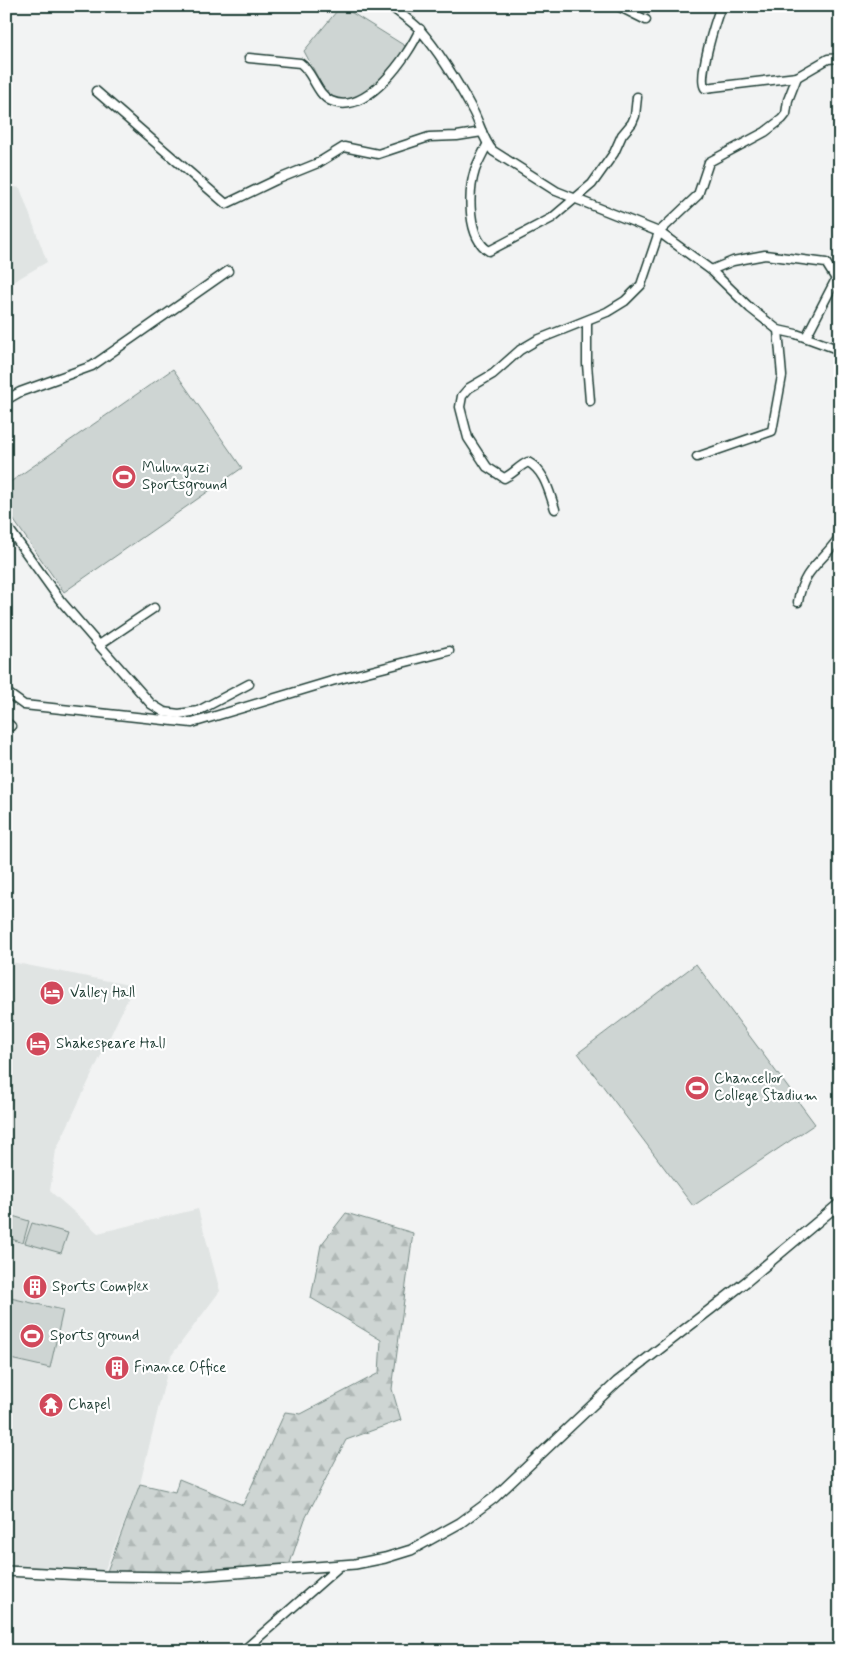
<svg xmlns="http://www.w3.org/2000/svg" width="846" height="1657" font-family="Mynerve,sans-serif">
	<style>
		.built { fill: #e0e4e3 }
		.forest { fill: url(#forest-firs); stroke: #768984 }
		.garden { fill: #ced5d3; stroke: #768984 }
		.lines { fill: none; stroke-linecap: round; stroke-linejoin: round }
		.minor-casing { stroke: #1f3d34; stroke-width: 11 }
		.tertiary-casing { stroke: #1f3d34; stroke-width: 12 }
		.minor { stroke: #fff; stroke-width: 8 }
		.tertiary { stroke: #fff; stroke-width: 9 }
		.labels { text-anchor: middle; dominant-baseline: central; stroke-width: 4.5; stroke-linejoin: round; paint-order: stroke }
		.poi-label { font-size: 15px; fill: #1f3d34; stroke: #fff; text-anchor: start }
	</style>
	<defs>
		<pattern id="forest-firs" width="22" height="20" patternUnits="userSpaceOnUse" patternTransform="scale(1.25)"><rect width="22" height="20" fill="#ced5d3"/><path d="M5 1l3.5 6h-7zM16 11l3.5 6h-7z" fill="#b0b8b6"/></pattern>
	</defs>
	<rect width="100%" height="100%" fill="#f2f3f3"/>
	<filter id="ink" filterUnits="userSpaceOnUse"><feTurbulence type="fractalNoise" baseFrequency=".02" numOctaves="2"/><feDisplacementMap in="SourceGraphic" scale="10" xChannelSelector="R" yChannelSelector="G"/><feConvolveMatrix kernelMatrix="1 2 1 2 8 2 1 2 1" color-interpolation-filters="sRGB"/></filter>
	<g filter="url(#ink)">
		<g class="built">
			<polygon points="8,186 20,188 47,262 6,286 6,187"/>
			<polygon points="6,961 134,986 56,1150 50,1191 98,1233 198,1209 220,1291 171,1356 140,1484 103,1574 6,1570"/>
		</g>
		<polygon class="forest" points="346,1213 413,1233 392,1389 401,1420 346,1440 305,1519 289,1566 174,1576 106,1574 140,1484 175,1492 179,1479 243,1505 285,1412 301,1414 379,1373 381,1340 311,1298 321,1245"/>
		<g class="garden">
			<polygon points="341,6 410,49 373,90 346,103 328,97 304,51"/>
			<polygon points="173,369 242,468 64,592 6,509 6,485"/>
			<polygon points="696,964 815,1124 693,1206 578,1053"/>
			<polygon points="6,1214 29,1221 23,1243 6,1237"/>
			<polygon points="32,1223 68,1233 61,1253 25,1243"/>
			<polygon points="6,1297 63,1310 50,1368 6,1358"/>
		</g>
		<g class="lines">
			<defs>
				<g id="minor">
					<path d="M 390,6 C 400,14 412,21 420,30 C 441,54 458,83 473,111 C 480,124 483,140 493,151 L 556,191 L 659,232 L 711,270 L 750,308 L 778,330 L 796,334 L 840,350"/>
					<polyline points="618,6 646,20"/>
					<path d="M 721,6 C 716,19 697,78 705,88 L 797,77"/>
					<path d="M 249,58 L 300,63 C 313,72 316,94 331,101 C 366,117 409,55 420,29"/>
					<polyline points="96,91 226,204 276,180 318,163 344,147 378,154 429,137 457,136 482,132"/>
					<path d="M 487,145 C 483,153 478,162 475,170 C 468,192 467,238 489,251 L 552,218 L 592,184 L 614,153 L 622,135 L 632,123 L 635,116 L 637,97"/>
					<polyline points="711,270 733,261 765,255 826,263 836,279 806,337"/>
					<polyline points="587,321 587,364 590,401"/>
					<polyline points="6,400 20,392 92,366 228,271"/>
					<polyline points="697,457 772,431 782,376 778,330"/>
					<path d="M 555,509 C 549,492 545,471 528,462 C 519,466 513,474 504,478 L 487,467 L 468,438 L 460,407 L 462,396 L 469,388 L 493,374 L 520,350 L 537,340 L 607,312 L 625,301 L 641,285 L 659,232 L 698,195 L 709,162 L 765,132 L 782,119 L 786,114 L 788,100 L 797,77 L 828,59 L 840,58"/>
					<polyline points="6,525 60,600 99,645 154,608"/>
					<path d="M 798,602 C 803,568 823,562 840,536"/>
					<polyline points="99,645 151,704 164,712 179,714 198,711 249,684"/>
					<polyline points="6,692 24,705 192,723 332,681 449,651"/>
					<polyline points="6,722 11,726"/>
					<polyline points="243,1651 341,1565"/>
				</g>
				<polyline id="tertiary" points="6,1571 102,1576 184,1577 355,1564 385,1558 411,1550 460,1523 494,1498 617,1382 747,1281 840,1203"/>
			</defs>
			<use href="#minor" class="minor-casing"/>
			<use href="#tertiary" class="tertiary-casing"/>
			<use href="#minor" class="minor"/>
			<use href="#tertiary" class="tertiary"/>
		</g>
	</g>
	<defs>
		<symbol id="stadium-disc" viewBox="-11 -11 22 22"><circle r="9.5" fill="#d1495b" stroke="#fff"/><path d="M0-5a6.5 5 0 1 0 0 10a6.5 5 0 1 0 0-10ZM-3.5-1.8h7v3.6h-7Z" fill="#fff"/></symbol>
		<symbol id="hotel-disc" viewBox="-11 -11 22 22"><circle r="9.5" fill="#d1495b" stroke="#fff"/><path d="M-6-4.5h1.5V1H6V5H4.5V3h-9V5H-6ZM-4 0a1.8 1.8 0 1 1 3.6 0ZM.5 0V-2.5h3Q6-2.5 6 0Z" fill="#fff"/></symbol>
		<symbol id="building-disc" viewBox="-11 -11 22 22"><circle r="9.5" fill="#d1495b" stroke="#fff"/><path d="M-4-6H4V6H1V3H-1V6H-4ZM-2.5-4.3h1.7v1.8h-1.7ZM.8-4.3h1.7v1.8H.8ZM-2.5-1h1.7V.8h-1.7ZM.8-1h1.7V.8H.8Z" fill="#fff"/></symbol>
		<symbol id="temple-disc" viewBox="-11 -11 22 22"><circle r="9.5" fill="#d1495b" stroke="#fff"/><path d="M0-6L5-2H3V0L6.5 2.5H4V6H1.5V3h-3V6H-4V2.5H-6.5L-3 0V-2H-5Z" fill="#fff"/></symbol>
	</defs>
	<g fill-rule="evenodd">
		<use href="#stadium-disc" x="110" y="463" width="28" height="28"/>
		<use href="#hotel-disc" x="38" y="979" width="28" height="28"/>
		<use href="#hotel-disc" x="24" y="1030" width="28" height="28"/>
		<use href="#stadium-disc" x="683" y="1074" width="28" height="28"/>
		<use href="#building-disc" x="21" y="1273" width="28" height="28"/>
		<use href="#stadium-disc" x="18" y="1322" width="28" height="28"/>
		<use href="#building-disc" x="103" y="1354" width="28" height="28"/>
		<use href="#temple-disc" x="37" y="1391" width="28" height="28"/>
	</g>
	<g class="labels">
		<g class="poi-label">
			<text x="142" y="468">Mulunguzi<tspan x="142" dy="17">Sportsground</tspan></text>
			<text x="70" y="993">Valley Hall</text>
			<text x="56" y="1044">Shakespeare Hall</text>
			<text x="714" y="1079">Chancellor<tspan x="714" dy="17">College Stadium</tspan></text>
			<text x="52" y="1287">Sports Complex</text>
			<text x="50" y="1336">Sports ground</text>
			<text x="134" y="1368">Finance Office</text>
			<text x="68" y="1405">Chapel</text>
		</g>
	</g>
	<rect width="846" height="1657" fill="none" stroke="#fff" stroke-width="25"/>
	<rect x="12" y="12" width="821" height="1632" fill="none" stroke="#1f3d34" stroke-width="2" filter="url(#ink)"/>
</svg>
